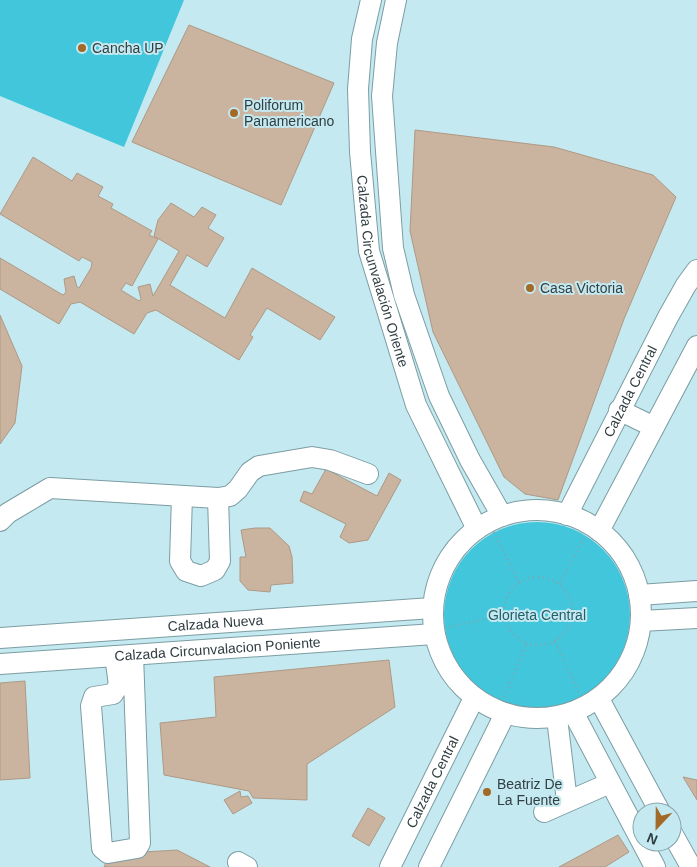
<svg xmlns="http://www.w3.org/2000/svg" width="697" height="867" font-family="Helvetica,sans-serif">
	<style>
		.green { fill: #42c6dc }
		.building { fill: #cab49f; stroke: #ae9984 }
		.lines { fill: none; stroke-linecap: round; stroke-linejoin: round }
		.minor-casing { stroke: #7b9da3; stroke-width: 22 }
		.path { stroke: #88a3a9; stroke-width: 2.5; stroke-dasharray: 1 4; stroke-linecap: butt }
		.minor { stroke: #fff; stroke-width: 20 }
		.poi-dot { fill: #a26927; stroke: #c5e9f0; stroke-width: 2 }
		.labels { text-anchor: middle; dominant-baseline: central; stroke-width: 4; stroke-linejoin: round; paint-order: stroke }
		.poi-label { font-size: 14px; fill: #303e41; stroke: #c5e9f0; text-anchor: start }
		.street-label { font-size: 14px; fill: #303e41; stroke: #c5e9f0 }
		.park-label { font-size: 14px; fill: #235e69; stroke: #c5e9f0 }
	</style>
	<rect width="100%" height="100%" fill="#c5e9f0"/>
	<g class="green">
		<polygon points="0,0 184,0 124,147 0,96"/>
		<circle cx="537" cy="615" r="93"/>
	</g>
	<g class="building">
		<polygon points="189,25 334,83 281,205 132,142"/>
		<polygon points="415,130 554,147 653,175 676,197 624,319 558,500 525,494 504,477 433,332 410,231"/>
		<polygon points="33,157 72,181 77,173 103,187 98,196 113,204 111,208 152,231 149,235 158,239 132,286 126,283 121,290 139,301 141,299 138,287 150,284 153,296 179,251 154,236 158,220 171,203 194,217 202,207 216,215 208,228 224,238 207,267 187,255 170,285 225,318 252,268 335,317 320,340 267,308 250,335 253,337 239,360 156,310 147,313 134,334 80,302 71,304 59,324 0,289 0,258 63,295 66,292 64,279 74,276 77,287 79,288 91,268 92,262 82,257 79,261 0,214"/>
		<polygon points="0,315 22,366 15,423 0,444"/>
		<polygon points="326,469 377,496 389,473 401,480 368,540 349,543 340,537 346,524 300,501 304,491 312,494"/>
		<polygon points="255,528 270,528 289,546 292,557 293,583 271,585 270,592 248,590 240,581 240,557 246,557 241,530"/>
		<polygon points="389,660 395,707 307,764 307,800 253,798 249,791 164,775 160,723 216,717 214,677"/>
		<polygon points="25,681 30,778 0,780 0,683"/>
		<polygon points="683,777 697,780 697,800"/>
		<polygon points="240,791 241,797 248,796 252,803 233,814 224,800"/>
		<polygon points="368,808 385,818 369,846 352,836"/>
		<polygon points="618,835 629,852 605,867 559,867"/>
		<polygon points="177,850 210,867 104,867 110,854"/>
	</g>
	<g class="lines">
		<defs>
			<g id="minor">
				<path id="s1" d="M 371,0 L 362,39 L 358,89 L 360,152 L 369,251 L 416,405 L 477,529"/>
				<polyline points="396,0 387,43 382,96 393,248 404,295 439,396 470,460 502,516"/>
				<polyline points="619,410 654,427"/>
				<polyline points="182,496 180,561 186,571 201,576 215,570 220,561 218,498"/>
				<circle cx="537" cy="614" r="104"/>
				<path id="s2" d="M 567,515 L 668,317 L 686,285 L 697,270"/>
				<polyline points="0,521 8,513 50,488 218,498 230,496 238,489 250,472 259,466 312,457 330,460 368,474"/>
				<polyline points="599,531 697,346"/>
				<polyline points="639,595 697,591"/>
				<polyline points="641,621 697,618"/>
				<path id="s3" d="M 0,638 L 432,608"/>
				<polyline points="115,656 119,685 113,694 94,697 91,706 102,848 108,853 137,848 140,843 133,655"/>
				<path id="s4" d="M 0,664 L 434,634"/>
				<polyline points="599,699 660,812"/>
				<polyline points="573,712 655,867"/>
				<polyline points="557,718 567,801"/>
				<polyline points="544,812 610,783"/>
				<polyline points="672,833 691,867"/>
				<polyline points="238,862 247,867"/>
				<path id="s5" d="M 390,867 L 474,698"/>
				<polyline points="429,867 505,714"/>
			</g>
		</defs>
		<use href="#minor" class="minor-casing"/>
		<g class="path">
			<polyline points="494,532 519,582"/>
			<circle cx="538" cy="611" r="34"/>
			<polyline points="560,583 584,538"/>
			<polyline points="449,627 504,615"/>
			<polyline points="555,641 580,695"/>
			<polyline points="504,697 527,643"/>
		</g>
		<use href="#minor" class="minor"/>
	</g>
	<g class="poi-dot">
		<circle cx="82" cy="48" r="5"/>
		<circle cx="234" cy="113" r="5"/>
		<circle cx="530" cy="288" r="5"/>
		<circle cx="487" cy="792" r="5"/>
	</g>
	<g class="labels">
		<g class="poi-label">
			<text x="92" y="48">Cancha UP</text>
			<text x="244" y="105">Poliforum<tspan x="244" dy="16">Panamericano</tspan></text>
			<text x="540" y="288">Casa Victoria</text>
			<text x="497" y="784">Beatriz De<tspan x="497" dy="16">La Fuente</tspan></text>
		</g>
		<g class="street-label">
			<text stroke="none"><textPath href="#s1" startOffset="275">Calzada Circunvalación Oriente</textPath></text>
			<text stroke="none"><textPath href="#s2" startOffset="139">Calzada Central</textPath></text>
			<text stroke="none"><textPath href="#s3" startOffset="216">Calzada Nueva</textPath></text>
			<text stroke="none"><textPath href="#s4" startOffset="218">Calzada Circunvalacion Poniente</textPath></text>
			<text stroke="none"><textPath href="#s5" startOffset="95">Calzada Central</textPath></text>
		</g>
		<g class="park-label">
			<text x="537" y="615">Glorieta Central</text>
		</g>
	</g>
	<g transform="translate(657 827) rotate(202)"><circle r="24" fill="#c5e9f0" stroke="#89a5aa"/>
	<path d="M0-4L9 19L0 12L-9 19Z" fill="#a26927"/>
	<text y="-8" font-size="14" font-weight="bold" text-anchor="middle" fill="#303e41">N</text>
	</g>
</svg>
